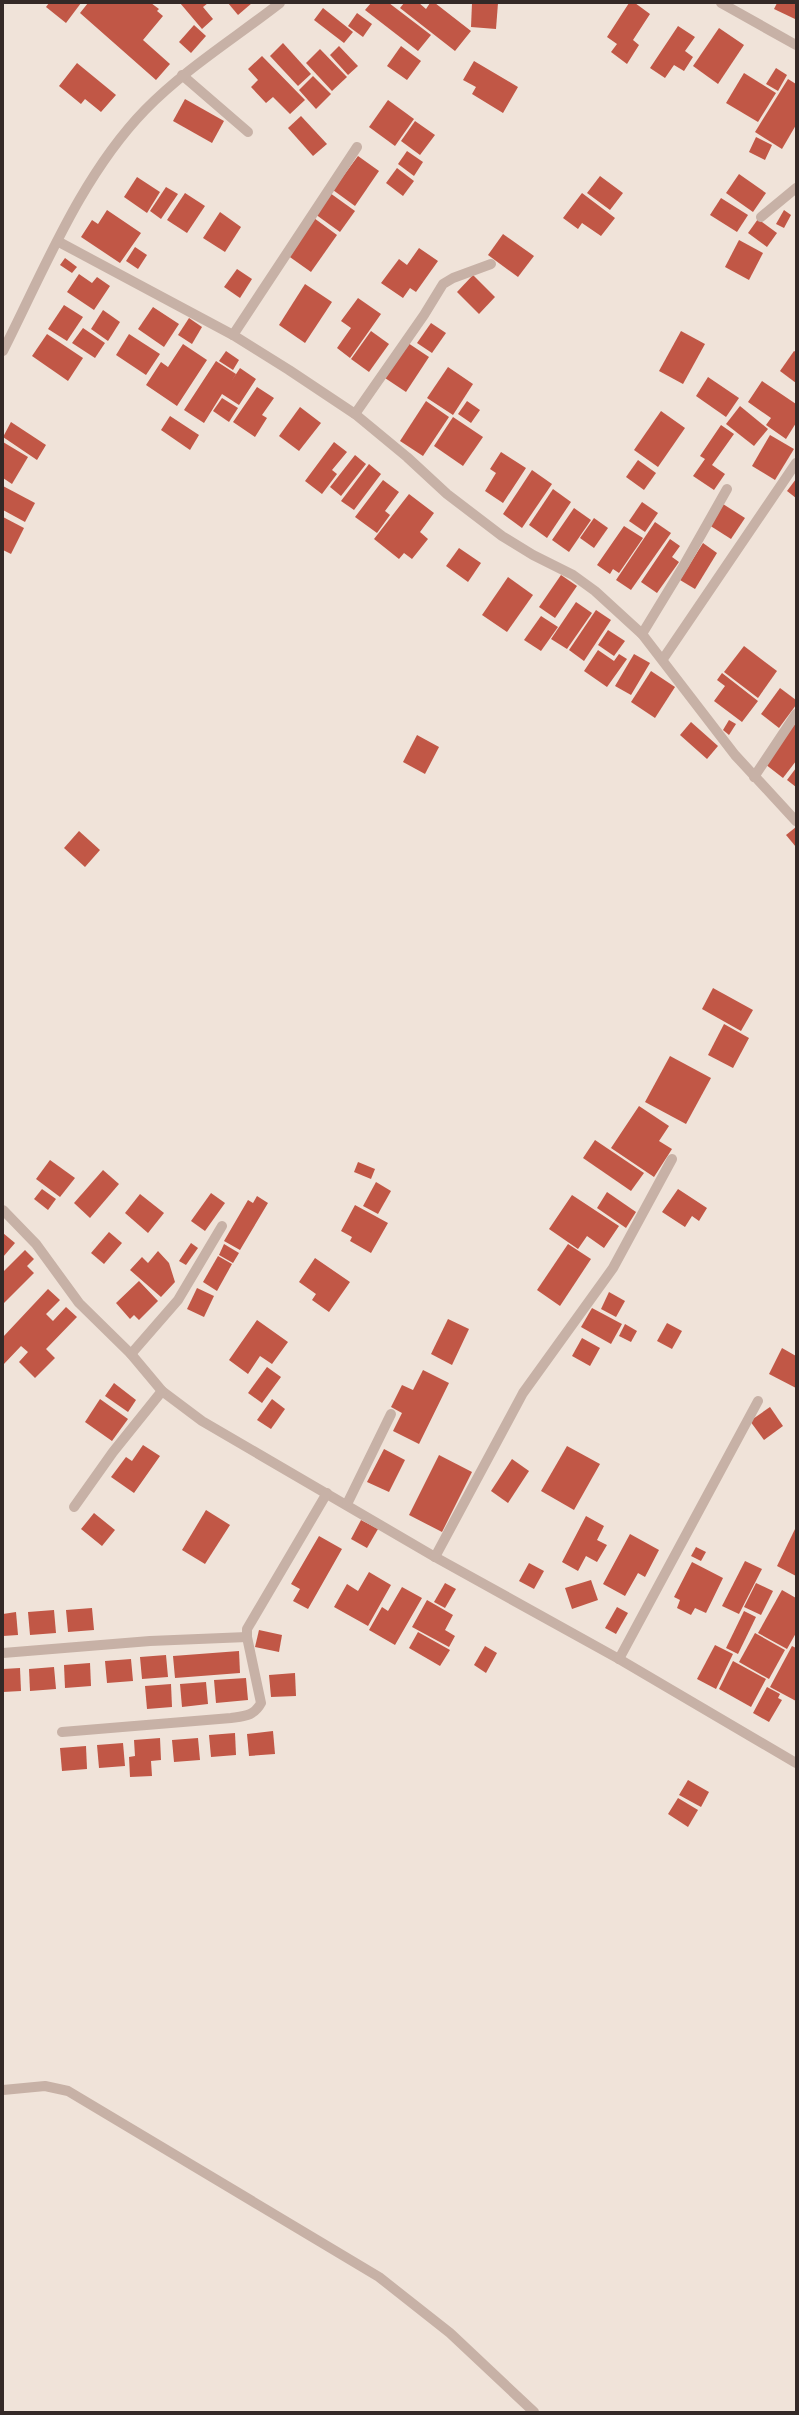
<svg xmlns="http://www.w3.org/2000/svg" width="799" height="2415" font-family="'Open Sans',sans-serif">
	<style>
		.building { fill: #c15746 }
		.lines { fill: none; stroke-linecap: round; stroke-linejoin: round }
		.minor { stroke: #c7b1a6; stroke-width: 10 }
	</style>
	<rect width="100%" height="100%" fill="#f0e3d9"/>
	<g class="building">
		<polygon points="49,3 81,3 66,23 46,7"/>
		<polygon points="88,3 151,3 159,9 157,11 163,16 143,40 170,64 156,80 80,13"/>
		<polygon points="180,3 208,3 203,7 213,19 202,29"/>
		<polygon points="228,3 252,3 238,15"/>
		<polygon points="371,3 389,3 431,35 418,51 365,10"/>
		<polygon points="404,3 419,3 426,9 430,3 435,3 471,31 455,51 400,8"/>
		<polygon points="472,3 498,3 496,29 471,27"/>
		<polygon points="629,3 635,3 650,14 633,40 639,45 627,64 611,52 617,44 607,37"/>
		<polygon points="777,3 796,3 795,19 774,9"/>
		<polygon points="323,8 353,32 344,43 314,20"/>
		<polygon points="357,13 372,24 363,37 348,26"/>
		<polygon points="194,25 206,36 191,53 179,42"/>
		<polygon points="678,26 695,37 685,51 693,57 684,71 674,65 665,78 650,68"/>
		<polygon points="719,28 744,45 718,84 693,66"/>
		<polygon points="283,43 311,74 298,86 270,56"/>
		<polygon points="339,46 358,66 348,75 330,55"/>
		<polygon points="401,46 421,61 407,80 387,66"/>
		<polygon points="320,49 347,77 332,91 306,63"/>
		<polygon points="262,56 305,100 290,114 273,97 266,103 251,87 258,80 248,69"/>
		<polygon points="474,61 518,87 503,113 472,94 476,87 463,80"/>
		<polygon points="77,63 116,95 101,112 85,99 81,104 59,86"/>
		<polygon points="776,68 787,75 778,91 766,84"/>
		<polygon points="744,73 776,93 758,122 726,103"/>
		<polygon points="313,76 331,94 316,109 299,90"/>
		<polygon points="788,79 796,84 796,125 782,149 755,132"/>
		<polygon points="185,99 224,121 212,143 173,121"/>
		<polygon points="388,100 414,119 395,146 369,127"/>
		<polygon points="301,116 327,144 313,156 288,128"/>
		<polygon points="415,121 435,135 420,155 401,141"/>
		<polygon points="756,137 772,145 765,160 749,152"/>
		<polygon points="407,151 423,162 414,176 398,164"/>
		<polygon points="358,156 379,171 355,206 333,190"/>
		<polygon points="397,168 414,181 403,196 386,183"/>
		<polygon points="739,174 766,193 753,212 726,193"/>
		<polygon points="600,176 623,193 610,210 587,193"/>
		<polygon points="137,177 160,192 147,213 124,197"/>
		<polygon points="166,187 178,194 161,219 150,211"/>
		<polygon points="185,193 205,206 187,233 167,220"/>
		<polygon points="330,193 355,211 340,232 315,214"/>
		<polygon points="582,193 615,218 601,236 582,223 578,229 563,218"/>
		<polygon points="721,198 748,215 737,232 710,215"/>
		<polygon points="107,210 141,233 120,263 81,237 92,220 98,224"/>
		<polygon points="784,210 791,215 784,228 776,224"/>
		<polygon points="220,212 241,227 225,252 203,238"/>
		<polygon points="314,218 337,235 311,272 287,255"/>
		<polygon points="758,219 777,233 767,247 748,233"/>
		<polygon points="503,234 534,256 518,277 488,255"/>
		<polygon points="739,240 763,253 749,280 725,267"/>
		<polygon points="135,247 147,255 138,269 126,261"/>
		<polygon points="419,248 438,261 416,292 410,288 403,298 381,283 399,259 407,265"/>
		<polygon points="65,258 77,267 72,273 60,265"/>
		<polygon points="237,269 252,279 240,298 224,287"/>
		<polygon points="79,274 92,283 97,277 110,286 94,310 67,292"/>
		<polygon points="473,275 495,297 479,314 457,292"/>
		<polygon points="305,284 332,302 305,343 279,325"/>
		<polygon points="358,298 381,314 350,358 337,348 351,328 341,321"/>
		<polygon points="64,305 83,317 67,341 48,329"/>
		<polygon points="153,307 179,324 164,347 138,329"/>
		<polygon points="103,310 120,322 108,341 91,329"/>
		<polygon points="189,318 202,327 192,344 178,335"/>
		<polygon points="431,323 446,333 432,353 417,343"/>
		<polygon points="83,328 105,343 95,358 72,343"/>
		<polygon points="371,331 389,344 369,372 351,359"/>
		<polygon points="681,331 705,344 683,384 659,371"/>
		<polygon points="47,334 83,358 68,381 32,356"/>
		<polygon points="129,334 160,354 146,375 116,355"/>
		<polygon points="408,343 429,357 406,392 385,378"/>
		<polygon points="183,344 207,360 177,406 146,385 161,362 168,367"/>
		<polygon points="226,351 239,360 233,370 219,361"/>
		<polygon points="794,351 796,352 796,383 780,371"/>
		<polygon points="216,361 236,374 231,382 240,368 256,379 239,405 222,394 204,423 184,410"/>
		<polygon points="448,367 473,384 453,415 427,398"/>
		<polygon points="708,377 739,398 726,417 696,396"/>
		<polygon points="762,381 796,404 796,423 786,439 766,425 771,418 748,402"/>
		<polygon points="257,387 274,398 262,415 267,418 255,437 233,422"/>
		<polygon points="222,398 238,408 229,422 213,411"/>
		<polygon points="426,401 449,417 423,456 400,441"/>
		<polygon points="467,401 480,410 471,423 458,414"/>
		<polygon points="740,406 768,429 754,446 726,424"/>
		<polygon points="300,407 321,423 299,451 279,436"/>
		<polygon points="661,411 685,428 658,467 634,450"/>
		<polygon points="170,416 199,435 190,450 161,430"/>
		<polygon points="453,417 483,437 463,466 434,446"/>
		<polygon points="11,422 46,445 37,460 3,437"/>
		<polygon points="721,425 734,434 712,465 725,474 714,490 693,476 705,459 700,456"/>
		<polygon points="770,435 794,449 775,480 752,466"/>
		<polygon points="3,442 28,457 12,484 3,478"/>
		<polygon points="334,442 347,452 332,470 337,474 322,494 305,481"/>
		<polygon points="501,452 526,468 503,503 485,491 496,473 490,469"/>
		<polygon points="355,455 366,464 341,496 330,487"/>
		<polygon points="638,460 656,473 644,490 626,477"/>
		<polygon points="369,464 381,474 354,510 341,501"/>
		<polygon points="532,470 552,484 522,528 503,514"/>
		<polygon points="796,479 796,498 787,491"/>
		<polygon points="383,480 399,492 385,511 390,515 377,533 355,517"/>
		<polygon points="3,486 35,503 25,522 3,510"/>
		<polygon points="553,489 571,502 547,538 529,525"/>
		<polygon points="409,494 434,513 420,532 428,539 412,559 404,553 399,559 374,539"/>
		<polygon points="642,502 658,513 645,532 629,521"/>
		<polygon points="723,504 745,518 731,539 709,525"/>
		<polygon points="574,508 591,520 569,552 552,540"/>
		<polygon points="3,517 24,528 11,554 3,550"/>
		<polygon points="594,518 608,528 594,548 580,538"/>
		<polygon points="655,522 671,533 631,590 616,580"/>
		<polygon points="624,526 643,538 619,573 613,569 610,574 597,565"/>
		<polygon points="670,539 680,546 672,557 679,562 657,593 641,582"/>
		<polygon points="703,543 717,553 695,589 680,580"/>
		<polygon points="459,548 481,563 468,582 446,566"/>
		<polygon points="561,575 577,586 555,618 539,607"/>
		<polygon points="508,577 533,595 507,632 482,615"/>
		<polygon points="576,602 592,613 567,649 551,639"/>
		<polygon points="596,610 611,620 584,661 569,650"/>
		<polygon points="541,616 558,627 541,651 524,640"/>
		<polygon points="608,630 625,641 614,656 598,645"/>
		<polygon points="744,646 777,671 758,698 724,672"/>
		<polygon points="598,650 614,661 619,654 627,659 607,687 584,671"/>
		<polygon points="634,654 650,663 631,695 615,686"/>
		<polygon points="651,671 675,687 655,718 631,702"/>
		<polygon points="722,673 758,701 742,722 714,701 725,686 717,680"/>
		<polygon points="780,688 796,700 796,705 779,728 761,714"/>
		<polygon points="729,720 736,724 729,735 723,730"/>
		<polygon points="691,722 718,746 707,759 680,735"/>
		<polygon points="795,724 796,761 783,778 765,764"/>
		<polygon points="417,735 439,747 425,774 403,762"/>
		<polygon points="796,768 796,787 787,780"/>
		<polygon points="796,827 796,847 786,835"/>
		<polygon points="79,831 100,850 85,867 64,848"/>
		<polygon points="713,988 753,1010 741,1031 702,1009"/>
		<polygon points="724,1024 749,1038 733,1068 708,1055"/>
		<polygon points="670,1056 711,1078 686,1124 645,1102"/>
		<polygon points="639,1106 669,1126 659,1141 672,1149 654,1177 611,1148"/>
		<polygon points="595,1140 644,1173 631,1191 583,1158"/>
		<polygon points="50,1160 75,1178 60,1197 36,1179"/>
		<polygon points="358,1162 375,1169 371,1179 354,1172"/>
		<polygon points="103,1170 119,1184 90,1218 74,1203"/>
		<polygon points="376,1182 391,1191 378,1214 363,1206"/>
		<polygon points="42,1189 56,1199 48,1210 34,1199"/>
		<polygon points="678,1189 707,1208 699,1221 692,1216 685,1227 662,1212"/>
		<polygon points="607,1192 636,1212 626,1228 597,1208"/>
		<polygon points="211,1193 225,1203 205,1231 191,1221"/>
		<polygon points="140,1194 164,1213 148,1233 125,1213"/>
		<polygon points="572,1195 619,1226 604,1248 587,1236 578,1249 549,1229"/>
		<polygon points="257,1196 268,1203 240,1250 224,1241 248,1200 253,1203"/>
		<polygon points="355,1205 388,1223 371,1253 350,1241 352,1237 341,1231"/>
		<polygon points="109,1232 122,1243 104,1264 91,1253"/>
		<polygon points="3,1233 15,1243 3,1257"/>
		<polygon points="191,1243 198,1248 186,1265 179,1261"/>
		<polygon points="224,1244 239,1253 233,1263 219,1255"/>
		<polygon points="568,1244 591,1259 560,1306 537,1290"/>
		<polygon points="25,1250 34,1259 27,1266 34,1273 3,1304 3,1272"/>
		<polygon points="158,1251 169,1263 175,1282 161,1297 130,1270 142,1257 148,1263"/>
		<polygon points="218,1256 232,1264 217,1291 203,1282"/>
		<polygon points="315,1258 350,1282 329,1312 312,1300 316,1294 299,1282"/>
		<polygon points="139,1281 158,1301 139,1320 134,1315 130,1319 116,1303"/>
		<polygon points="197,1288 214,1296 204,1317 187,1309"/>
		<polygon points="48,1289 60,1300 46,1314 53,1321 66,1307 77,1317 46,1349 55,1358 35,1378 19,1362 28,1352 21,1346 3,1365 3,1337"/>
		<polygon points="609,1292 625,1301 616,1317 601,1309"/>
		<polygon points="592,1308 622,1324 611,1344 581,1327"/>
		<polygon points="448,1319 469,1329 452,1365 431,1354"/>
		<polygon points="257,1320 288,1342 272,1364 260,1356 248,1374 229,1360"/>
		<polygon points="667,1323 682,1331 672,1349 657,1341"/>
		<polygon points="625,1324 637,1331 631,1342 619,1336"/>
		<polygon points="582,1338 600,1348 590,1366 572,1356"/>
		<polygon points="782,1348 796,1356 796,1388 769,1374"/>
		<polygon points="267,1367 281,1377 262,1403 248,1393"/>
		<polygon points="423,1370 449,1383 419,1444 393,1431 402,1413 391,1407 402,1385 413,1390"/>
		<polygon points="114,1383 136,1400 128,1412 105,1396"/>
		<polygon points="100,1399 128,1419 112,1441 85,1422"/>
		<polygon points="272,1399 285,1409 271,1429 257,1420"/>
		<polygon points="770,1407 783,1426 764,1440 750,1421"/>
		<polygon points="143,1445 160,1456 134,1493 111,1477 126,1457 132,1461"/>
		<polygon points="567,1446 600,1464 574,1510 541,1491"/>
		<polygon points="384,1449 405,1460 389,1492 367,1482"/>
		<polygon points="439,1455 472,1472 442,1532 409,1515"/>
		<polygon points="512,1459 529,1471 508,1503 491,1491"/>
		<polygon points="206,1510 230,1525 205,1564 182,1550"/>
		<polygon points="94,1513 115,1530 102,1546 81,1529"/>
		<polygon points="586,1516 604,1526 597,1540 607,1545 597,1562 586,1556 578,1571 562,1562"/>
		<polygon points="361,1520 378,1529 367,1548 351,1539"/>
		<polygon points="796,1527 796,1576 777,1566"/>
		<polygon points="630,1534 659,1550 645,1577 638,1573 625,1596 603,1584"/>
		<polygon points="319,1536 342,1549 308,1609 293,1601 300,1589 291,1584"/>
		<polygon points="696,1547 706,1552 701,1561 691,1556"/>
		<polygon points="745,1561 762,1569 739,1614 722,1606"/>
		<polygon points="692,1562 723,1578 706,1613 695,1608 691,1615 677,1608 680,1600 674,1597"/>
		<polygon points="529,1563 544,1571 534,1589 519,1581"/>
		<polygon points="369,1572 391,1585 368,1626 334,1607 347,1584 358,1591"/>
		<polygon points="591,1580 598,1600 572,1609 565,1588"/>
		<polygon points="445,1583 456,1589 445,1608 434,1602"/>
		<polygon points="756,1583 773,1591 761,1615 744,1607"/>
		<polygon points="402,1587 422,1598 395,1645 369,1630 382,1607 388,1611"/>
		<polygon points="782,1590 796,1598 796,1633 787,1649 758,1633"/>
		<polygon points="427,1600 453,1615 445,1630 455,1636 449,1647 412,1627"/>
		<polygon points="617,1607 628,1613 616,1634 605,1628"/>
		<polygon points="92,1608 94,1630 68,1632 66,1610"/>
		<polygon points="54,1610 56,1633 30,1635 28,1612"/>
		<polygon points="744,1611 756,1617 738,1654 726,1648"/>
		<polygon points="16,1612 18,1635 3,1636 3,1614"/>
		<polygon points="259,1630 282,1635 279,1652 255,1647"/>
		<polygon points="418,1632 450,1650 440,1666 409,1648"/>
		<polygon points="755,1633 785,1650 769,1679 739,1662"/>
		<polygon points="715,1645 733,1654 716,1689 697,1679"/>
		<polygon points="485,1646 497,1653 486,1673 474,1665"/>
		<polygon points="792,1646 796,1648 796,1701 770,1687"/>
		<polygon points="239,1651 240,1673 175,1678 173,1656"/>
		<polygon points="166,1655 168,1677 142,1679 140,1657"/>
		<polygon points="131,1659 133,1681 107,1683 105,1661"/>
		<polygon points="733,1661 766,1679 751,1707 719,1689"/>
		<polygon points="90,1663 91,1686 65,1688 64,1665"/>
		<polygon points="54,1667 56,1689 30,1691 29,1669"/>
		<polygon points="20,1668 21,1691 3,1692 3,1669"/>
		<polygon points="295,1673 296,1696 271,1697 269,1675"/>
		<polygon points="246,1678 248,1700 216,1703 214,1680"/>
		<polygon points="206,1682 208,1704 182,1707 180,1684"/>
		<polygon points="171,1684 172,1707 147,1709 145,1686"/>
		<polygon points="767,1687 780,1694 778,1698 782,1700 769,1722 753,1713"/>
		<polygon points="273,1731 275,1754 249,1756 247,1734"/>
		<polygon points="235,1733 236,1755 211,1757 209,1735"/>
		<polygon points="160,1738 161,1760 151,1761 152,1776 130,1777 129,1757 135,1756 134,1740"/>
		<polygon points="198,1738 200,1760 174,1762 172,1740"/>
		<polygon points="123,1743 125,1766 99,1768 97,1745"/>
		<polygon points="86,1746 87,1769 62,1771 60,1748"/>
		<polygon points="688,1780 709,1792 701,1807 679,1795"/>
		<polygon points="678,1798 698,1810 688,1827 668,1814"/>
	</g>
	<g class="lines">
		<g class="minor">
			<polyline points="721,3 796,45"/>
			<polyline points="182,75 248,132"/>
			<polyline points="761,217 796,188"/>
			<polyline points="59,242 233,335 289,370 355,414 407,457 447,494 502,536 533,555 573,575 595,591 642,634 735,755 796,821"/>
			<polyline points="233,335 357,147"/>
			<path d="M 3,351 C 44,270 81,176 145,110 C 185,69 235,38 280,3"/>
			<polyline points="355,414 424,315 443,284 453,278 491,264"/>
			<polyline points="642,634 684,565 727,489"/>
			<polyline points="663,659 796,463"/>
			<polyline points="754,777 796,714"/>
			<polyline points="3,1210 36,1244 79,1303 131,1354 162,1391 202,1421 435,1557 619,1659 796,1763"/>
			<polyline points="131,1354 178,1300 222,1226"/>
			<polyline points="347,1504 391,1414"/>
			<polyline points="74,1507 113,1452 162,1391"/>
			<polyline points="435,1557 523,1393 613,1268 672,1159"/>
			<polyline points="3,1653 150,1641 247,1637"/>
			<polyline points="619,1659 758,1401"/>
			<path d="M 62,1732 L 231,1718 C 245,1716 254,1716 261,1703 L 247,1637 L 247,1629 L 327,1493"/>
			<polyline points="3,2090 45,2086 68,2091 379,2277 450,2333 534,2412"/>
		</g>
	</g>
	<rect width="799" height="2415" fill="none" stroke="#342927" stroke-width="8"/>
</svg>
